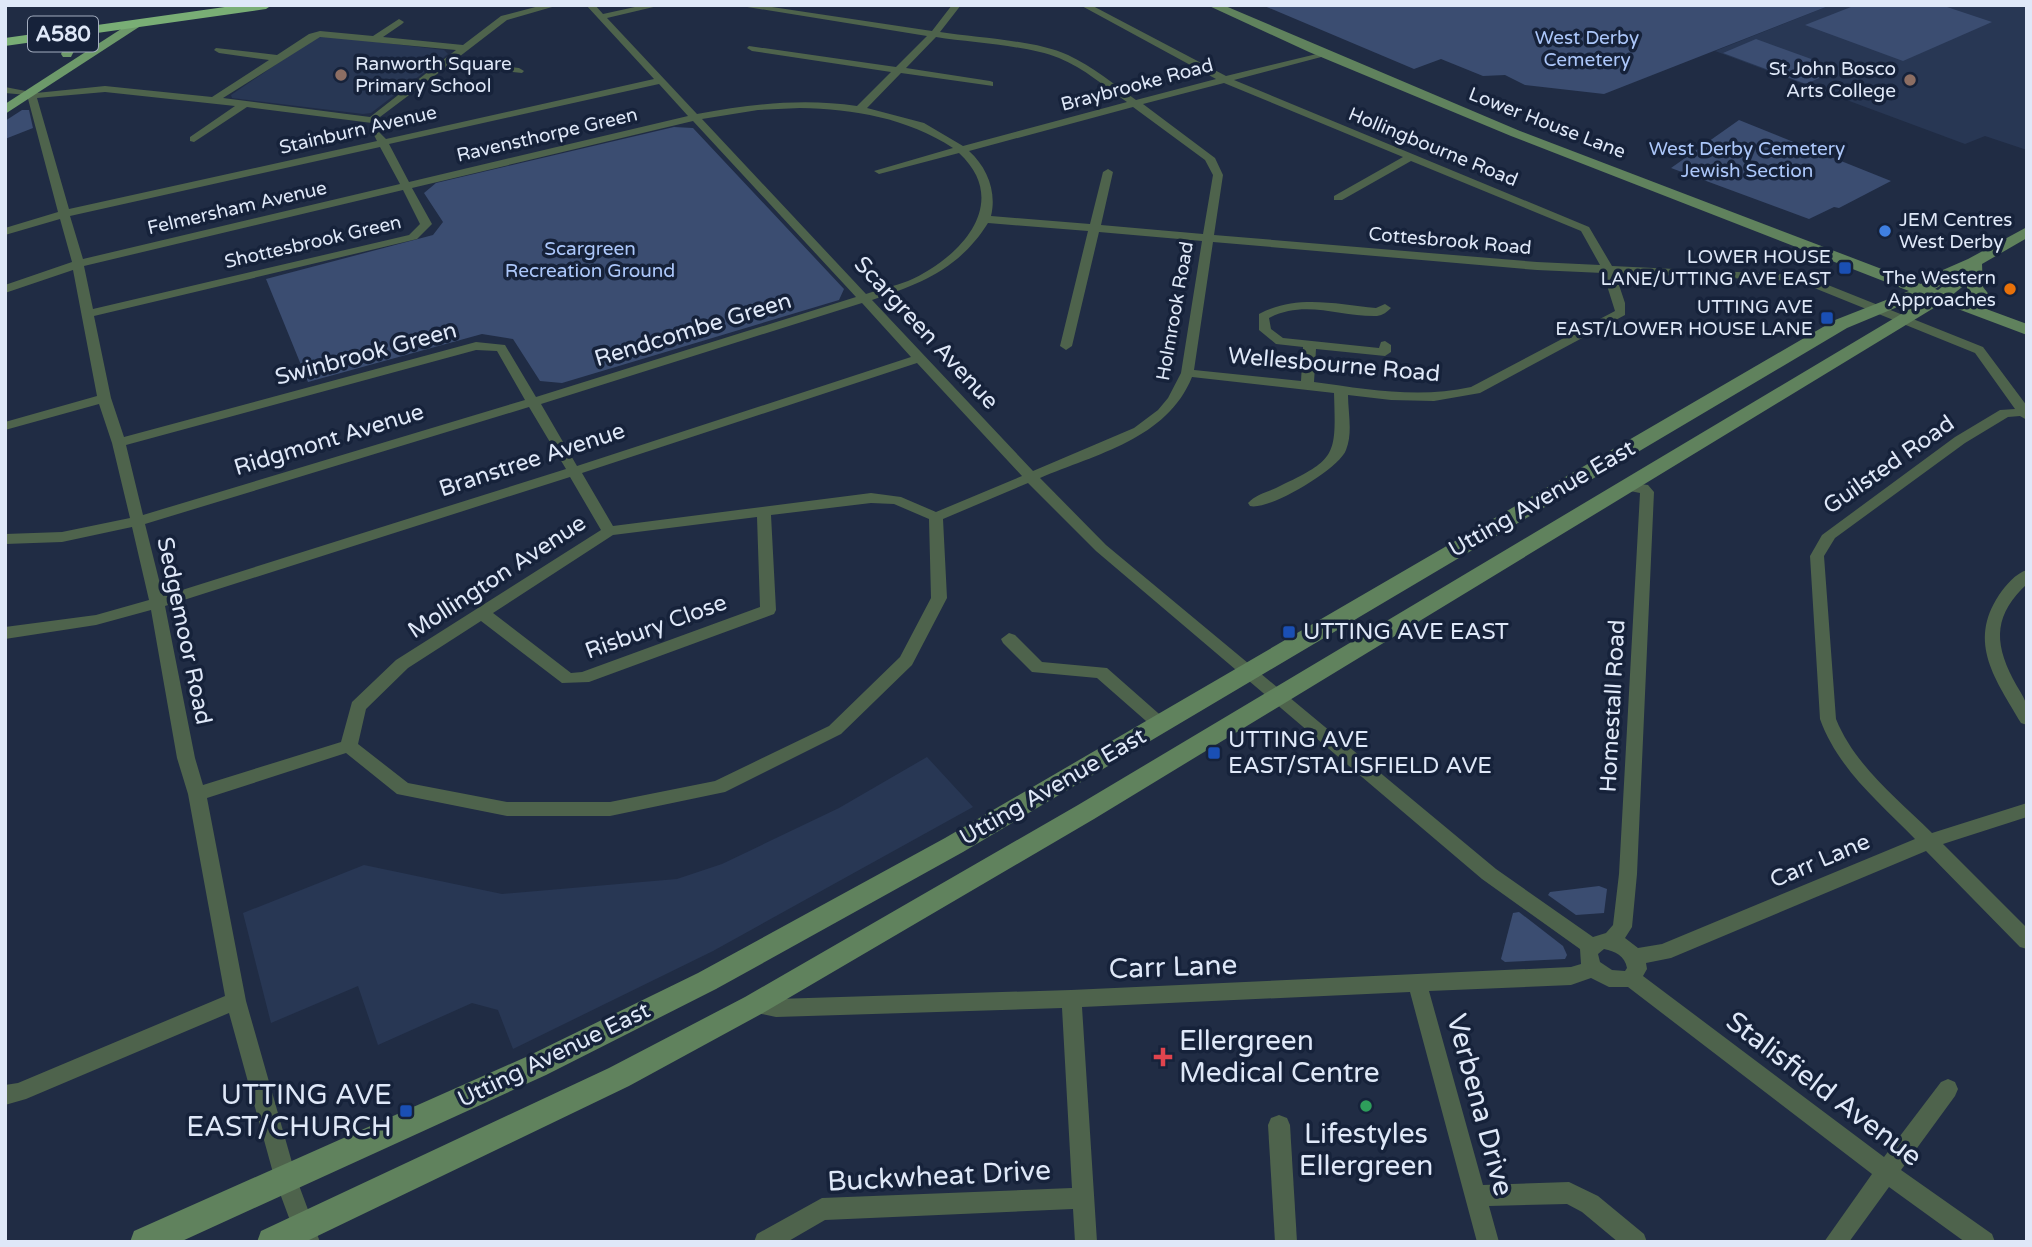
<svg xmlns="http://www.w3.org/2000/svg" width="2032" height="1247" font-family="'Varela Round',sans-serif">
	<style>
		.built { fill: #283754 }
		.green { fill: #3b4d71 }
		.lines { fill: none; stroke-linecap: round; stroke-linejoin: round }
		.street { fill: #4e634c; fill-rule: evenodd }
		.secondary { fill: #60825d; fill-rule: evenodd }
		.primary { fill: #6d996a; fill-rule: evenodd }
		.highway { fill: #79ae75; fill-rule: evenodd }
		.education-dot { fill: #8d6e63; stroke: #16223a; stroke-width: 2.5 }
		.shop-dot { fill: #3f7fe0; stroke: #16223a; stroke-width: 2.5 }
		.transit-dot { fill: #1a4fb4; stroke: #16223a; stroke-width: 2.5 }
		.food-dot { fill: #e8710a; stroke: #16223a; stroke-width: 2.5 }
		.health-dot { fill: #e0444e; stroke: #16223a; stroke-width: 2.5 }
		.leisure-dot { fill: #2e9e5b; stroke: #16223a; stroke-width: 2.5 }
		.labels { text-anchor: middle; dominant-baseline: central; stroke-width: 7; stroke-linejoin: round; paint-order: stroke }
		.far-park-label { font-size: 19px; fill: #acc7fa; stroke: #16223a }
		.far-poi-label { font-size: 19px; fill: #dfe8f8; stroke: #16223a; text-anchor: end }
		.far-street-label { font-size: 19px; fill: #dfe8f8; stroke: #16223a }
		.shield { fill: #16223a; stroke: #a3adbf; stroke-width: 2 }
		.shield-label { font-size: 21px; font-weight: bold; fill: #dfe8f8 }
		.street-label { font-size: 23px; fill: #dfe8f8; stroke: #16223a }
		.poi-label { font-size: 23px; fill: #dfe8f8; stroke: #16223a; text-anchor: start }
		.near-street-label { font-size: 28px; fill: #dfe8f8; stroke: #16223a }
		.near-poi-label { font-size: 28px; fill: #dfe8f8; stroke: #16223a; text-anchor: start }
	</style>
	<rect width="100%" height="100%" fill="#202c44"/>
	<g class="built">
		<polygon points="1831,5 2027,5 2027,150 1985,136 1965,144 1715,51"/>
		<polygon points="327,36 444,50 448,54 371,113 363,114 232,98 231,95 315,38"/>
		<polygon points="927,757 973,807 713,951 513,1049 498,1010 472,1003 378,1045 358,986 271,1023 243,913 364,865 502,894 677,879 722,864 839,808"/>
	</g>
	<g class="green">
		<polygon points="1262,5 1831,5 1604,94 1525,85 1505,75 1483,76 1441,59 1414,69"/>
		<polygon points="1856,5 1941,5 1992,22 1903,61 1805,25"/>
		<polygon points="1756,39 1839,69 1806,84 1723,53"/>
		<polygon points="22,110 29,110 33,128 5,139 5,121"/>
		<polygon points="1739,120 1891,181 1839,208 1834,207 1809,219 1671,168"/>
		<polygon points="674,127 693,128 844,289 839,300 562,383 540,381 513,339 482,334 308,382 266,279 433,235 443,222 424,193 436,183"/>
		<polygon points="1599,886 1607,889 1604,913 1576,915 1548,895 1550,892"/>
		<polygon points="1519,912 1563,946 1567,955 1565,959 1505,962 1501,959 1513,913"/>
	</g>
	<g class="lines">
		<g class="street">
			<path d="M 543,5 L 559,5 L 507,20 L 455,60 L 519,68 L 524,71 L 522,73 L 449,65 L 372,123 L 247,107 L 194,142 L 190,141 L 190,137 L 235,106 L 105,92 L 37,98 L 69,209 L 377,141 L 374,135 L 379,132 L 386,139 L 654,79 L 586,5 L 595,5 L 603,14 L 644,5 L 662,5 L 607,18 L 697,114 C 751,104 803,98 857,106 L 891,72 L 752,51 L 747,48 L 749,46 L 896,67 L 927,36 L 735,5 L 759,5 L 932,31 L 952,5 L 961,5 L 940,32 C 978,38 1035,40 1068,55 C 1093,67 1114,84 1136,100 L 1216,79 L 1080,5 L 1091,5 L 1226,76 L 1325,52 L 1325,56 L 1234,80 L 1589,227 L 1612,266 L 1803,275 L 1983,347 L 2027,406 L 2027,420 L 2020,416 L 2008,417 L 1965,443 L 1835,538 L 1824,556 L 1836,719 C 1855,766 1897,798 1932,833 L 2027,803 L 2027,817 L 1943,844 L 2027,928 L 2027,949 L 2020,947 L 1926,851 L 1671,958 L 1646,963 L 1647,969 L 1643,976 L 1884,1157 L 1941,1082 L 1948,1079 L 1955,1082 L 1958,1089 L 1955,1096 L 1901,1170 L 1992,1234 L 1995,1242 L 1965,1242 L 1889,1187 L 1849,1242 L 1824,1242 L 1872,1174 L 1628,987 L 1609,987 L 1591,978 L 1571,985 L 1429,991 L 1483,1185 L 1569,1182 L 1598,1196 L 1644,1234 L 1647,1242 L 1618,1242 L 1582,1212 L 1567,1204 L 1489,1206 L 1499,1242 L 1477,1242 L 1410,992 L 1082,1007 L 1097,1242 L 1075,1242 L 1073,1209 L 825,1220 L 787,1242 L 754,1242 L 757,1234 L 822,1198 L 1072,1188 L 1062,1008 L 776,1017 L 747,1011 L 744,1005 L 747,999 L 754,996 L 776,999 L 1071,990 L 1571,967 L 1581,964 L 1580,949 L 1482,879 L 1096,551 L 1028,483 L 943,519 L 947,598 L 912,665 L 841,734 L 725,792 L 610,816 L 507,816 L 397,794 L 346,753 L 207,798 L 246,1001 L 297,1180 L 320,1242 L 298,1242 L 275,1180 L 229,1013 L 26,1099 L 5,1105 L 5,1085 L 18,1083 L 225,996 L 188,794 L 177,758 L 151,610 L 96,625 L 5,639 L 5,627 L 96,615 L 149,600 L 132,527 L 62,542 L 5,544 L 5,534 L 62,532 L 130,518 L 112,443 L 99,404 L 5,430 L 5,422 L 97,396 L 73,270 L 5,293 L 5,285 L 72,262 L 60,219 L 5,235 L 5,228 L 58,212 L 27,95 L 5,93 L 5,87 L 36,93 L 105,86 L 212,97 L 269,60 L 219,53 L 214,50 L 216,48 L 277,55 L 309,34 L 320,31 L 373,36 L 399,19 L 404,22 L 402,24 L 383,37 L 463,45 L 501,16 ZM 320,37 L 456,50 L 370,117 L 223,98 ZM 936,37 C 973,43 1026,45 1059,58 C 1084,68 1105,87 1127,102 L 963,146 L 924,123 L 867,108 L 901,73 L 993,86 L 993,82 L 990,81 L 906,68 ZM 1224,83 L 1403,157 L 1334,196 L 1334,200 L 1342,200 L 1411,161 L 1581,231 L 1600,265 L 1537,262 L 1214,235 L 1223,175 L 1215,158 L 1143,104 ZM 659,84 L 688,116 L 409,182 L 389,144 ZM 1133,107 L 1205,160 L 1213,175 L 1203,234 L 1101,225 L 1113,172 L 1108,169 L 1103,172 L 1090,224 L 991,216 C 997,192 987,167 969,151 ZM 800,108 C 854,109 907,118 953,148 L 874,171 L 879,174 L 959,153 C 1013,203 959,259 908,281 C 895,286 880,289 866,294 L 702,119 L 758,110 ZM 693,121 L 856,297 L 536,397 L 505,345 L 476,342 L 124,437 L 111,398 L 94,316 L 417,239 L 432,224 L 412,188 ZM 380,147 L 400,184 L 83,259 L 70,216 ZM 403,190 L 420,224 L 409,235 L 93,309 L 84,266 ZM 988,223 L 1088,231 L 1060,346 L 1066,350 L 1072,346 L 1099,232 L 1202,241 L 1181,373 L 1168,398 L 1158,410 L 1134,428 L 1033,471 L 872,300 C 921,284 960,268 988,223 ZM 1213,242 L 1537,270 L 1603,273 L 1615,311 L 1471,387 C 1418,399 1366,389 1314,382 L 1316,349 L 1385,356 L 1391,352 L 1391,345 L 1385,341 L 1381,342 L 1379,348 L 1283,338 L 1271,329 L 1269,318 C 1305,299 1340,317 1377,316 C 1383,315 1387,312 1391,308 L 1385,304 L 1376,308 C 1336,304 1296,294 1259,314 L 1259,330 L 1276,344 L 1303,347 L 1301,381 L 1194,370 ZM 1615,273 L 1797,281 L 1975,353 L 2015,409 L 2000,410 L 1955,437 L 1822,535 L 1810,556 L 1820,719 C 1838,769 1879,802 1915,839 L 1662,944 L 1638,948 L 1625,938 L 1632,927 L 1637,874 L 1654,492 L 1648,485 L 1625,482 L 1618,486 L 1620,489 L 1640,493 L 1619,874 L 1613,925 L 1606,933 L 1593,937 L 1496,869 L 1106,545 L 1040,478 C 1096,454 1167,439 1192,377 L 1334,393 C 1336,457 1337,459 1276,488 C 1267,492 1255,495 1248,503 L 1250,506 C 1269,511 1339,469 1346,450 C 1353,433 1348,412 1348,395 L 1391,400 L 1434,401 L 1480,393 L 1625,315 L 1625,303 ZM 862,303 L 911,357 L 577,466 L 541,404 ZM 476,350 L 497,351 L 525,400 L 143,515 L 126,445 ZM 917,363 L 1022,476 L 936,512 L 901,497 L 871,493 L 613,526 L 582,473 ZM 529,407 L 566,469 L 163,596 L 145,524 ZM 570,477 L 601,530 L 396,660 L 352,702 L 341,742 L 203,785 L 195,758 L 165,606 ZM 871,503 L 894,504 L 929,519 L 931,598 L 900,657 L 829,726 L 715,781 L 610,802 L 507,802 L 408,783 L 358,744 L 366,709 L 408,668 L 481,621 L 562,683 L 589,682 L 774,614 L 776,610 L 771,515 ZM 757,517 L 760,607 L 582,672 L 571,673 L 493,613 L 613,535 ZM 1604,949 C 1615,951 1625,956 1627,968 L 1625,971 L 1612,970 L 1600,962 L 1598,954 Z"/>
			<path d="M 2027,570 L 2027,584 C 1995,614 1993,640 2013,679 C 2017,687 2023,695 2026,703 C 2028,709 2027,718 2027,725 L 2021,723 C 1996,680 1967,643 1999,595 C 2005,586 2016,573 2027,570 Z"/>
			<polygon points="1009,633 1015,635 1042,662 1107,668 1166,720 1168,724 1166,728 1154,728 1097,678 1032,672 1003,643 1001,639"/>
			<polygon points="1279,1115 1287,1118 1290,1125 1297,1242 1275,1242 1268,1125 1271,1118"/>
		</g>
		<path class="secondary" d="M 1207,5 L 1223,5 L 1520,131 L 1921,284 L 1936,273 L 1968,259 L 2027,227 L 2027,238 L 1982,264 L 1983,287 L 1994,301 L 1992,304 L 1980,304 L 1967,288 L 1967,283 L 1951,296 L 2027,324 L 2027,335 L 1942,303 L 1094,819 L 763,1013 L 629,1086 L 305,1242 L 257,1242 L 261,1231 L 609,1068 L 745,997 L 1078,805 L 1928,298 L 1924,296 L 1847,328 L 963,852 L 716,989 L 546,1075 L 180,1242 L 130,1242 L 134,1231 L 526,1057 L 698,973 L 945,838 L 1835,320 L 1909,291 L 1511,136 L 1309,52 ZM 1956,276 L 1938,290 L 1935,289 Z"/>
		<g class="primary">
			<polygon points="135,20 139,21 139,27 5,114 5,104"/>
			<polygon points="57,31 79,41 71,57 63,57 61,54 66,43 53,38 53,32"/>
		</g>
		<polygon class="highway" points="239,5 272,5 266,9 5,46 5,38"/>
	</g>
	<g class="education-dot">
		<circle cx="341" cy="75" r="7"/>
		<circle cx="1910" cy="80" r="7"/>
	</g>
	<circle class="shop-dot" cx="1885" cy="231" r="7"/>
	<g class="transit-dot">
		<rect x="1838" y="261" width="14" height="14" rx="3.5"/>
		<rect x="1820" y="311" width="14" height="14" rx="3.5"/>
		<rect x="1282" y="625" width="14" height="14" rx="3.5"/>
		<rect x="1207" y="746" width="14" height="14" rx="3.5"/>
		<rect x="399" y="1104" width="14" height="14" rx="3.5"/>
	</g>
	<circle class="food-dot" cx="2010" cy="289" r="7"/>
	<path class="health-dot" d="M1159.5 1046.5h7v7h7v7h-7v7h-7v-7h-7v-7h7z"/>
	<circle class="leisure-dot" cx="1366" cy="1106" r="7"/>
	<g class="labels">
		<g class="far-park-label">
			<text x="1587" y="38">West Derby<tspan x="1587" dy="22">Cemetery</tspan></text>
			<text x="1747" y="149">West Derby Cemetery<tspan x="1747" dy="22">Jewish Section</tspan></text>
			<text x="590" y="249">Scargreen<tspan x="590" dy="22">Recreation Ground</tspan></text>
		</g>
		<g class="far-poi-label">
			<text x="355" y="64" text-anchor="start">Ranworth Square<tspan x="355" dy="22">Primary School</tspan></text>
			<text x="1896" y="69">St John Bosco<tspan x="1896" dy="22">Arts College</tspan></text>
			<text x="1899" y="220" text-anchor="start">JEM Centres<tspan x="1899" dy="22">West Derby</tspan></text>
			<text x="1831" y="257">LOWER HOUSE<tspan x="1831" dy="22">LANE/UTTING AVE EAST</tspan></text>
			<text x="1996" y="278">The Western<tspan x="1996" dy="22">Approaches</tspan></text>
			<text x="1813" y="307">UTTING AVE<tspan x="1813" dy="22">EAST/LOWER HOUSE LANE</tspan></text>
		</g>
		<g class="far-street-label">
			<text transform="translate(1137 85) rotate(-15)">Braybrooke Road</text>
			<text transform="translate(1547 123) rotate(21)">Lower House Lane</text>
			<text transform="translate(358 130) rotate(-13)">Stainburn Avenue</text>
			<text transform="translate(547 135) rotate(-13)">Ravensthorpe Green</text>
			<text transform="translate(1433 147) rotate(22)">Hollingbourne Road</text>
			<text transform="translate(237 208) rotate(-13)">Felmersham Avenue</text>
			<text transform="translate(1450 241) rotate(5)">Cottesbrook Road</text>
			<text transform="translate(313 242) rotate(-13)">Shottesbrook Green</text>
			<text transform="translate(1175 311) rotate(-80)">Holmrook Road</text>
		</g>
		<rect class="shield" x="28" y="16.5" width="70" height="35" rx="5"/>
		<g class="shield-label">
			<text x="63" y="34">A580</text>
		</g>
		<g class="street-label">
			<text transform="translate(693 330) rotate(-17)">Rendcombe Green</text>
			<text transform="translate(926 333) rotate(47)">Scargreen Avenue</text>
			<text transform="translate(366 354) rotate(-15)">Swinbrook Green</text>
			<text transform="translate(1334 365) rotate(5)">Wellesbourne Road</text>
			<text transform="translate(329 440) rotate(-17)">Ridgmont Avenue</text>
			<text transform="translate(532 460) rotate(-18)">Branstree Avenue</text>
			<text transform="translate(1889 465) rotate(-35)">Guilsted Road</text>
			<text transform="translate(1542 499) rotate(-30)">Utting Avenue East</text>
			<text transform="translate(497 577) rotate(-33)">Mollington Avenue</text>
			<text transform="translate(656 627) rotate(-20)">Risbury Close</text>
			<text transform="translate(184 631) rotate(78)">Sedgemoor Road</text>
			<text transform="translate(1613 706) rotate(-87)">Homestall Road</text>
			<text transform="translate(1053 787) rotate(-30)">Utting Avenue East</text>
			<text transform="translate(1820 861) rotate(-23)">Carr Lane</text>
			<text transform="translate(554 1055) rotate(-26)">Utting Avenue East</text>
		</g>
		<g class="poi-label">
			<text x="1303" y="632">UTTING AVE EAST</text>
			<text x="1228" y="740">UTTING AVE<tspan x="1228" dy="26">EAST/STALISFIELD AVE</tspan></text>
		</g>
		<g class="near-street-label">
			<text transform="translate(1173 967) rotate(-2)">Carr Lane</text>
			<text transform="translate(1824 1089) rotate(37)">Stalisfield Avenue</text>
			<text transform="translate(1480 1105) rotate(75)">Verbena Drive</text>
			<text transform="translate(939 1176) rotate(-3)">Buckwheat Drive</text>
		</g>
		<g class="near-poi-label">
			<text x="1179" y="1041">Ellergreen<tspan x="1179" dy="32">Medical Centre</tspan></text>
			<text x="392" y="1095" text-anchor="end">UTTING AVE<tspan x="392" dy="32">EAST/CHURCH</tspan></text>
			<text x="1366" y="1134" text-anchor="middle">Lifestyles<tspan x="1366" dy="32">Ellergreen</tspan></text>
		</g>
	</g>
	<rect width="2032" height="1247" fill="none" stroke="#dfe8f8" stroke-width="14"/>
</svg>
